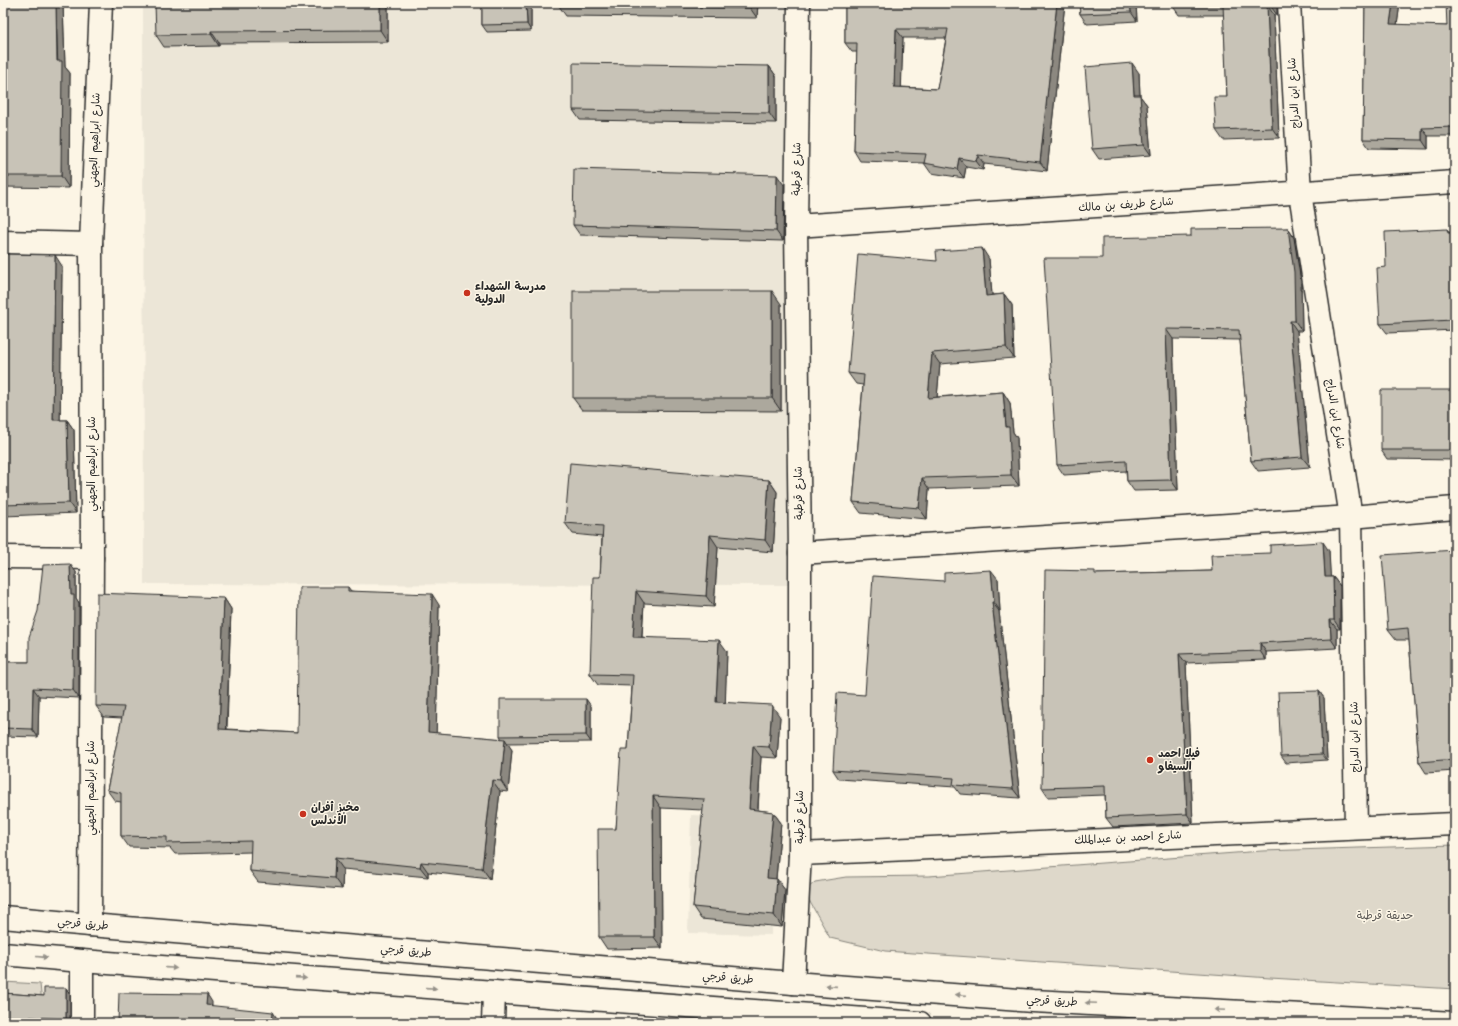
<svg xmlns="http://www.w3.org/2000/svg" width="1458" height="1026" font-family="Kalam,'Playpen Sans Arabic',sans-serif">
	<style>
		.built { fill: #ece6d7 }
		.green { fill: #ded8ca; stroke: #84827a }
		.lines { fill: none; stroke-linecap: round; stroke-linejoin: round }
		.street-casing { stroke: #2b2b2b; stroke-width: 25 }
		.highway-casing { stroke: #2b2b2b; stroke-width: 25 }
		.street { stroke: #fcf5e5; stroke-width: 22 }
		.highway { stroke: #fcf5e5; stroke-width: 22 }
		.wall { fill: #aca89d; stroke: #2b2b2b; fill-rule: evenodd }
		.shaded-wall { fill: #8c8880; stroke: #2b2b2b }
		.building { fill: #c8c3b7; stroke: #2b2b2b; fill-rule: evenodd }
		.oneway { fill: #949088 }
		.poi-dot { fill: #c8321e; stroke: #fcf5e5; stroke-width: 1.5 }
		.labels { text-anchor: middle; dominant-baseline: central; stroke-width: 3; stroke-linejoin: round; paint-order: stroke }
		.street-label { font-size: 11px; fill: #2b2b2b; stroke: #fcf5e5 }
		.poi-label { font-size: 11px; font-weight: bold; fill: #2b2b2b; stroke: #fcf5e5; text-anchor: start }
		.park-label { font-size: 11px; fill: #585653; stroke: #fcf5e5 }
	</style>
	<rect width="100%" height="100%" fill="#fcf5e5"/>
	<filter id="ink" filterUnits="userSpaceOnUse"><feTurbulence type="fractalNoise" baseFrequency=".025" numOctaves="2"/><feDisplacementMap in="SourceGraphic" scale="8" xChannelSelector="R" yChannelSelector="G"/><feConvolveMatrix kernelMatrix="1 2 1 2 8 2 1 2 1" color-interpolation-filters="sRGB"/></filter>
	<g filter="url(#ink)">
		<g class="built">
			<polygon points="143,3 789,3 790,585 144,584"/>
			<polygon points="691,815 774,818 771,935 688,933"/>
		</g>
		<g class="green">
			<polygon points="1455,845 1455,989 1270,978 885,951 830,938 810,902 807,889 815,882 846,877 929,876 1262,851"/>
			<polygon points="3,982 40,984 44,1023 3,1023"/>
		</g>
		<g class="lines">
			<defs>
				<g id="street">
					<polyline points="1289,3 1300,193 1351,517 1356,828"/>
					<polyline points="796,226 1455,182"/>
					<polyline points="3,242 91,244"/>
					<polyline points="800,553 1351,517 1455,508"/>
					<polyline points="3,557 92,558"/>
					<polyline points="800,854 1455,824"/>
					<polyline points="90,925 92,558 91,244 101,3"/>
					<polyline points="82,961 82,1023"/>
					<polyline points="793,983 800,854 800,553 796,226 799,3"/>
					<polyline points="493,1023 494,992"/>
				</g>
				<g id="highway">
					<polyline points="3,917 90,925 793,983 1033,1001 1455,1023"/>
					<polyline points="3,954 82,961 494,992 920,1023"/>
				</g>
			</defs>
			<use href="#street" class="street-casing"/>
			<use href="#highway" class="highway-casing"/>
			<use href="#street" class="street"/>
			<use href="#highway" class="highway"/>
		</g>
		<g class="wall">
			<polygon points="3,3 63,3 65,67 70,73 69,188 3,187"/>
			<polygon points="388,3 388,42 219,43 219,46 164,47 156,35"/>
			<polygon points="482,3 531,3 531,31 487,32 482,25"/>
			<polygon points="758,3 757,18 566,16 559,6"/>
			<path d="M 845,3 L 1065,3 L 1047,171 L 984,164 L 983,170 L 966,167 L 964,178 L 931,173 L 924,163 L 860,161 L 854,151 L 857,52 L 852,52 L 845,43 ZM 903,38 L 946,38 L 937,89 L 901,87 Z"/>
			<polygon points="1079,3 1136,3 1137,21 1087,24 1080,14"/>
			<polygon points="1172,3 1277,3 1277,15 1274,15 1279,138 1223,140 1216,130 1227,97 1224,15 1179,15 1172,5"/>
			<polygon points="1363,3 1400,3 1397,25 1447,26 1455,3 1455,136 1428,136 1428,149 1369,148 1363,139 1365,3"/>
			<polygon points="769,66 776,76 776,123 580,120 573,110"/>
			<polygon points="1139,73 1140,96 1147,105 1151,155 1099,159 1092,149"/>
			<polygon points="784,185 783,241 580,235 573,225"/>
			<polygon points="1288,228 1294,238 1301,282 1302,331 1297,331 1310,467 1258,471 1251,461 1240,340 1173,339 1178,490 1134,491 1127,481 1126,471 1064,475 1057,465 1102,258 1191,236"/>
			<polygon points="1451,233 1455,233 1455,330 1387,333 1380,324 1386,267"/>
			<polygon points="3,254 62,266 60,420 67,420 74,430 76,513 5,516 3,513"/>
			<polygon points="989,259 992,295 1004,294 1012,305 1014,358 940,364 937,397 1003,392 1010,403 1013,432 1017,438 1019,486 929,489 927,519 861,513 853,502 863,385 856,384 848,373 937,261"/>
			<polygon points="781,304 781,411 582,410 573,398"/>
			<polygon points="1455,391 1455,460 1387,459 1381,450"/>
			<polygon points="769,480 777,492 773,552 718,547 714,607 644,603 642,637 727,651 725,702 780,717 777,758 761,757 758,810 773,812 781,823 776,879 785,890 782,927 701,919 693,907 703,810 661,808 662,948 607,949 599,937 628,750 632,686 598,685 590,674 600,577 602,537 573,534 565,523"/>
			<polygon points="1455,550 1455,771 1426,773 1419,762 1409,640 1396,640 1388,630"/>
			<polygon points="1329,551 1330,577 1333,577 1340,586 1340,629 1337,629 1337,648 1266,652 1266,660 1186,663 1193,823 1113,827 1106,818 1105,795 1048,797 1042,788 1097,574 1212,571"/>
			<polygon points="76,572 76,598 79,603 79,698 39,696 38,737 3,736 3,662 29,662"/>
			<polygon points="998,579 1000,611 999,611 1020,798 960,794 955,787 839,779 833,770 865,695 944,581"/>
			<polygon points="348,587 351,591 439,605 436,733 502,739 500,736 591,706 591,742 507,743 512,750 508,792 500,791 490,879 428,872 428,877 343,869 342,889 258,882 250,871 251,852 175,854 170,848 129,847 121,836 121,802 115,801 107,790 122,718 104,717 96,706 224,598 231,609 227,729 297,733"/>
			<polygon points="1319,691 1324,698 1327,760 1286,763 1281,756"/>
			<polygon points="66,988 70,994 70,1023 3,1023 3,993 44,996"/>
		</g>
		<g class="shaded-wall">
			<polygon points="56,3 63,3 65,67 70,73 69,188 61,176"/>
			<polygon points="380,3 388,3 388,42 380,30"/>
			<polygon points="526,3 531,3 531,31 527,24"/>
			<polygon points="750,3 758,3 757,18 750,8"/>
			<polygon points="1057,3 1065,3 1047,171 1040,162"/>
			<polygon points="1130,3 1136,3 1137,21 1131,12"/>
			<polygon points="1270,3 1277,3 1277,15 1270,5"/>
			<polygon points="1393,3 1400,3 1396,33 1390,24"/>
			<polygon points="1267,5 1274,15 1279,138 1272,128"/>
			<polygon points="896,29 903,38 901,97 894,87"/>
			<polygon points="211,31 219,43 219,46 211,34"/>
			<polygon points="1132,63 1139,73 1140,96 1147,105 1151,155 1144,145 1134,95"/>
			<polygon points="769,66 776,76 776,123 769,113"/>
			<polygon points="1422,128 1428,136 1428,149 1422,140"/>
			<polygon points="978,155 984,164 983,170 976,161"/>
			<polygon points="959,158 966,167 964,178 957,169"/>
			<polygon points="777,175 784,185 783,241 776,231"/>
			<polygon points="1288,228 1294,238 1301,282 1302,331 1295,321"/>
			<polygon points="1447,229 1454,238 1448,233"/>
			<polygon points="982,248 989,259 993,307 986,296"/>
			<polygon points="55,255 62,266 60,431 53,420"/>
			<polygon points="772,291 781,304 781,411 772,398"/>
			<polygon points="1004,294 1012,305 1014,358 1006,347"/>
			<polygon points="1452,306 1455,311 1455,323 1452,320"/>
			<polygon points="1290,321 1297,331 1310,467 1302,457"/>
			<polygon points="1166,329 1173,339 1178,490 1171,480"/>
			<polygon points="932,353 940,364 936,409 928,398"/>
			<polygon points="1454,390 1455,391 1455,413 1454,412"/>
			<polygon points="1003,392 1010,403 1013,432 1017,438 1019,486 1011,475 1006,427"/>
			<polygon points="67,420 74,430 76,513 69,503"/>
			<polygon points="922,478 929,489 927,519 919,508"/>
			<polygon points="769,480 777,492 773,552 765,540"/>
			<polygon points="710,535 718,547 714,607 706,596"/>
			<polygon points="1323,542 1329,551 1331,586 1325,577"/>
			<polygon points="70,564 76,572 76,598 79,603 79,698 73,690"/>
			<polygon points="991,570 998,579 1000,611 994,602"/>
			<polygon points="1333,577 1340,586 1340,629 1334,620"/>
			<polygon points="636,591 644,603 641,648 633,637"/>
			<polygon points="432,594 439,605 436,743 428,732"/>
			<polygon points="224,598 231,609 226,740 219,729"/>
			<polygon points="992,602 999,611 1020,798 1013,789"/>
			<polygon points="1330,620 1337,629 1337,648 1331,639"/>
			<polygon points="719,640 727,651 725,713 716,702"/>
			<polygon points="1260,643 1266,652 1266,660 1260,651"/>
			<polygon points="1179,654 1186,663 1193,823 1187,814"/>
			<polygon points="33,688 39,696 38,737 32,729"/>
			<polygon points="1319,691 1324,698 1327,760 1322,754"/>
			<polygon points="586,699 591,706 591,742 586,735"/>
			<polygon points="772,705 780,717 777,758 769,747"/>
			<polygon points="505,739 512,750 508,792 501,781"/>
			<polygon points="753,746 761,757 757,821 749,809"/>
			<polygon points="492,780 500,791 490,879 482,868"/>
			<polygon points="653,796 661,808 662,948 654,937"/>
			<polygon points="773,812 781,823 775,889 767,878"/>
			<polygon points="335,858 343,869 342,889 334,878"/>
			<polygon points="421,862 428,872 428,877 420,867"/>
			<polygon points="777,879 785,890 782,927 774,915"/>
			<polygon points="66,988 70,994 70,1023 66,1019"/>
			<polygon points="207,994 212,1002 212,1013 206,1005"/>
			<polygon points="273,1012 278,1020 278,1023 272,1022"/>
			<polygon points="30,1017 34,1023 31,1023 30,1021"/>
		</g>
		<g class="building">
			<polygon points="3,3 56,3 57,61 62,61 61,176 3,176"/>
			<polygon points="155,3 380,3 380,30 211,31 211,34 156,35"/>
			<polygon points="482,3 526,3 527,24 482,25"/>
			<polygon points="559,3 750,3 750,8 559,6"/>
			<path d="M 845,3 L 1057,3 L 1040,162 L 978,155 L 976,161 L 959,158 L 957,169 L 924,163 L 926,154 L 854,151 L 857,43 L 845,43 ZM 896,29 L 948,29 L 937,89 L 894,87 Z"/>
			<polygon points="1079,3 1130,3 1131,12 1080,14"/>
			<polygon points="1172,3 1270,3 1270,5 1267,5 1272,128 1216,130 1214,97 1227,97 1223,5 1172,5"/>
			<polygon points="1365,3 1393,3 1390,24 1447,26 1446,3 1455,3 1455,127 1422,128 1422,140 1363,139"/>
			<polygon points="573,63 769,66 769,113 573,110"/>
			<polygon points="1132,63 1134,95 1140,95 1144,145 1092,149 1085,67"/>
			<polygon points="574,169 777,175 776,231 573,225"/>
			<polygon points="1288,228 1294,272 1295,321 1290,321 1302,457 1251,461 1239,330 1166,329 1171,480 1127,481 1126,461 1057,465 1044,258 1102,258 1102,238 1191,236 1191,229"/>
			<polygon points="1447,229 1448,233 1455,233 1455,306 1452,306 1452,320 1380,324 1377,268 1386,267 1385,232"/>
			<polygon points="982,248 986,296 1004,294 1006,347 932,353 928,398 1003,392 1006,427 1009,427 1011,475 922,478 919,508 853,502 864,375 848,373 858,254 937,261 936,251"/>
			<polygon points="3,254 55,255 53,420 67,420 69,503 3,505"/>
			<rect x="573" y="291" width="199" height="107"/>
			<polygon points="1381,390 1454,390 1454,412 1455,412 1455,450 1381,450"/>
			<polygon points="570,463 769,480 765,540 710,535 706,596 636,591 633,637 719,640 716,702 772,705 769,747 753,746 749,809 773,812 767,878 777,879 774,915 693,907 704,799 653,796 654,937 599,937 598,829 616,829 621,750 628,750 633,675 590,674 593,577 600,577 603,526 565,523"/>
			<polygon points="1323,542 1325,577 1333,577 1334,620 1330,620 1331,639 1260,643 1260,651 1179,654 1187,814 1106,818 1105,786 1042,788 1045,570 1095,571 1095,574 1212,571 1211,555 1270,553 1270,545"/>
			<polygon points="1455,550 1455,759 1419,762 1408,628 1388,630 1382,555"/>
			<polygon points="70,564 71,595 74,595 73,690 33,688 32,729 3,728 3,662 29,662 29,637 38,611 43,565"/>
			<polygon points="991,570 994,602 992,602 1013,789 953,785 954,778 833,770 837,693 865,695 873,576 944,581 944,573"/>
			<polygon points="299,587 348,587 348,591 432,594 428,732 505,739 501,781 492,780 482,868 421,862 420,867 335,858 334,878 250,871 251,841 167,843 167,837 121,836 121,793 107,790 124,707 96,706 97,593 224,598 219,729 297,733"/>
			<polygon points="1319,691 1322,754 1281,756 1278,692"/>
			<polygon points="500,699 586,699 586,735 500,736"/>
			<polygon points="44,988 66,988 66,1019 30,1017 30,1021 3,1019 3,993 44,996"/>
			<polygon points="119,993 207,994 206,1005 273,1012 272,1022 281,1023 118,1023"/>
			<polygon points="438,1020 476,1020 479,1023 437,1023"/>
		</g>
		<defs><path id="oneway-solid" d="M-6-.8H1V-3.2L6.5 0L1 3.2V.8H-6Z"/></defs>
		<g class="oneway">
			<use href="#oneway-solid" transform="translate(42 957) rotate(5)"/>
			<use href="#oneway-solid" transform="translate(171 968) rotate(4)"/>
			<use href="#oneway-solid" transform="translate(301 978) rotate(4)"/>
			<use href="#oneway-solid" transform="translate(831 986) rotate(-176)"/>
			<use href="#oneway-solid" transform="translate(431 988) rotate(4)"/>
			<use href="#oneway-solid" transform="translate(961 995) rotate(-176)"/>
			<use href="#oneway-solid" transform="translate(1091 1003) rotate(-177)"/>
			<use href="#oneway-solid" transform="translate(1220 1010) rotate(-177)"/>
		</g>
	</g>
	<g class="poi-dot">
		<circle cx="467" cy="293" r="4"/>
		<circle cx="1150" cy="760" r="4"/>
		<circle cx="303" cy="814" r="4"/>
	</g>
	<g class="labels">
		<g class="street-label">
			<text transform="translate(1294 93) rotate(-93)">شارع ابن الدراج</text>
			<text transform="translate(95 140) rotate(-88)">شارع ابراهيم الجهني</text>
			<text transform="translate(797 169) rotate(-89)">شارع قرطبة</text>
			<text transform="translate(1126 205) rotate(-4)">شارع طريف بن مالك</text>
			<text transform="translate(1335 414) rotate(81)">شارع ابن الدراج</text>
			<text transform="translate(92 464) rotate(-90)">شارع ابراهيم الجهني</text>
			<text transform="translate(799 493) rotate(-91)">شارع قرطبة</text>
			<text transform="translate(1355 737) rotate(-91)">شارع ابن الدراج</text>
			<text transform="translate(91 788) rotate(-90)">شارع ابراهيم الجهني</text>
			<text transform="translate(800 817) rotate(-90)">شارع قرطبة</text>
			<text transform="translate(1128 838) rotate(-3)">شارع احمد بن عبدالملك</text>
			<text transform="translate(83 924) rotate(5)">طريق قرجي</text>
			<text transform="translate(406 951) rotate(5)">طريق قرجي</text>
			<text transform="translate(728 978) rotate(5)">طريق قرجي</text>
			<text transform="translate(1052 1001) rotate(3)">طريق قرجي</text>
		</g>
		<g class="poi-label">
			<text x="475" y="287">مدرسة الشهداء<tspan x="475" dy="13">الدولية</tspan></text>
			<text x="1158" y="754">فيلا احمد<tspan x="1158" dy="13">السيفاو</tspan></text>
			<text x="311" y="808">مخبز أفران<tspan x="311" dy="13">الأندلس</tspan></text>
		</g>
		<g class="park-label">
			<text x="1385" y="916">حديقة قرطبة</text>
		</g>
	</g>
	<rect width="1458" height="1026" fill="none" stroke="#fcf5e5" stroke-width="16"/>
	<rect x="8" y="8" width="1442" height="1010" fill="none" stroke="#2b2b2b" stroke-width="1.5" filter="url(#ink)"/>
</svg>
